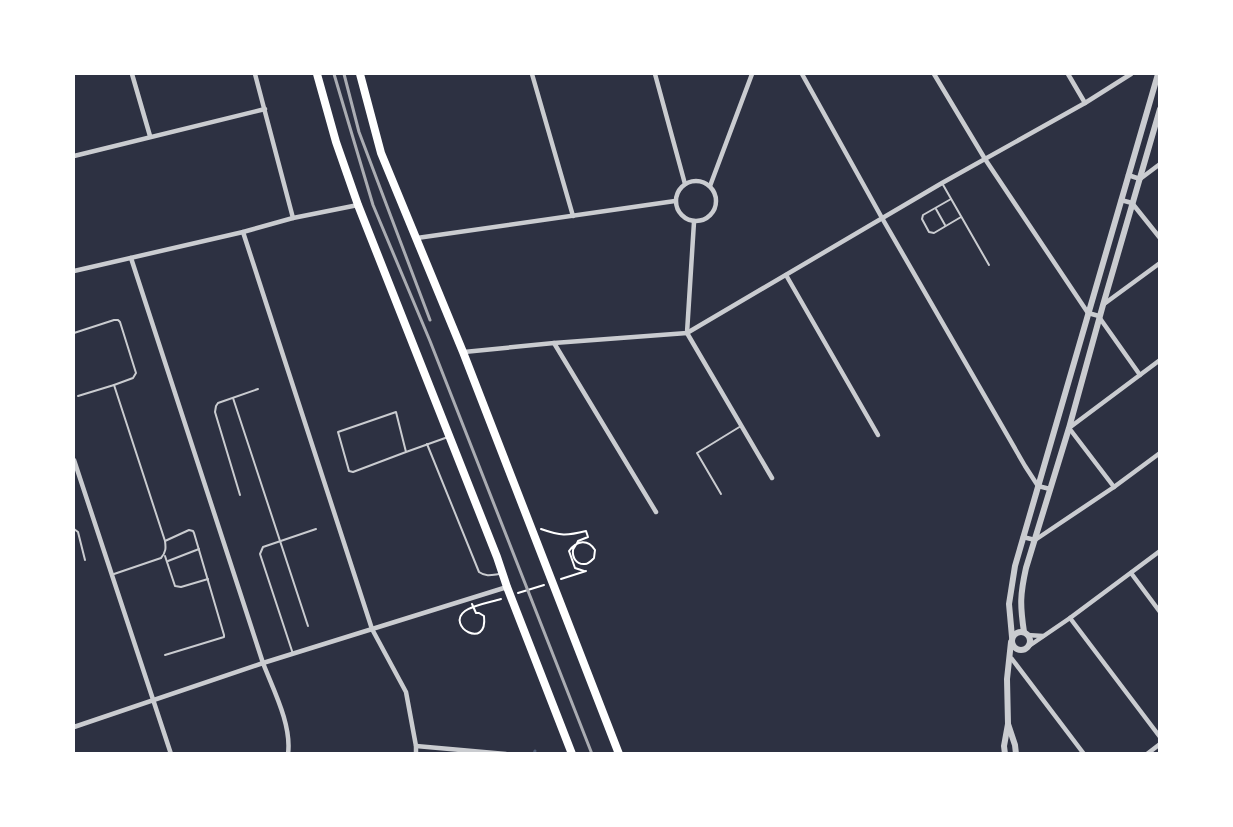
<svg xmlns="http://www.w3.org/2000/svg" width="1233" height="827" font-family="Signika,sans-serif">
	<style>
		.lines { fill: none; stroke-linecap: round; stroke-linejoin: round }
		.stream { stroke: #4f5d75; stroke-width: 3 }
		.path { stroke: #fff; stroke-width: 2 }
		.service { stroke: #caccd0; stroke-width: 2 }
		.minor { stroke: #caccd0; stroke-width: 4.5 }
		.tertiary { stroke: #caccd0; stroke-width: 6 }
		.trunk { stroke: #fff; stroke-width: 8 }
		.rail { stroke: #abadb3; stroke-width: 3 }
	</style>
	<rect width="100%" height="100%" fill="#2d3142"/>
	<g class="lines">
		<polyline class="stream" points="534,754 535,751"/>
		<g class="path">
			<path d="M 541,529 C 561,536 566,536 586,531 L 588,537 L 578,541 C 577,544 574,547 573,550 C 572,558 577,565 585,564 C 589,564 591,561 594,558 L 595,550 C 588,539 577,540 569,551 L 575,568 L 584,571"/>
			<polyline points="561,579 586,571"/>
			<polyline points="518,593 544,585"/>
			<path d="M 472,604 L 476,613 L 479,613 L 484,616 C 488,651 445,626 465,611 C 473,605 491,602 501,599"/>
		</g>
		<g class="service">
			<polyline points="942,183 989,265"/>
			<polyline points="951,199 923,215 922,219 929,232 934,233 961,217"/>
			<polyline points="936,209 945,225"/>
			<path d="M 74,333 L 114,320 L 118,320 L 120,322 L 136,373 L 133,378 L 114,385 L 165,541 C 166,548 166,552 161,558 L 114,574"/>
			<polyline points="78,396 114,385"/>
			<polyline points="233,398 308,626"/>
			<path d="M 427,444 L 479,572 C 486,577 492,575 499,574"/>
			<polyline points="406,452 353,472 349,471 338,432 396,412 406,452 448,437"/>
			<polyline points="721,494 697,453 741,426"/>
			<polyline points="240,495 215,412 216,406 218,403 258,389"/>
			<polyline points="74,529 78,532 85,560"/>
			<polyline points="165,556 175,586 181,587 208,579"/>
			<polyline points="168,561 199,549"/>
			<polyline points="293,654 260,554 263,547 316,529"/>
			<polyline points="165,655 224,637 224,635 194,533 193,531 189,530 165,541"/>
		</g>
		<g class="minor">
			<polyline points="132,74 150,136"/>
			<polyline points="255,74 293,218"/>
			<polyline points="532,74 573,216"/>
			<polyline points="655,74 685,184"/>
			<polyline points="802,74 882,218 1025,466 1038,486 1050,489"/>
			<polyline points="934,74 985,159 1088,313 1099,316"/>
			<polyline points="1068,74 1085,103"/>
			<polyline points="74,156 265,109"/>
			<polyline points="1128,175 1140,179 1160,164"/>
			<circle cx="696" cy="201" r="20"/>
			<polyline points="710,186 752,74"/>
			<polyline points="1121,200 1132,203 1160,238"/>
			<polyline points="694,222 687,333 772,478"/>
			<polyline points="243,232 372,629 406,692 416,746 416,754"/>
			<polyline points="417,238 675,201"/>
			<path d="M 131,258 L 263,663 C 273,689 292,725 288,754"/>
			<polyline points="74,271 243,232 293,218 358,205"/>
			<polyline points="786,275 878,435"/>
			<polyline points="1104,304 1160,263"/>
			<polyline points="1099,317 1140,375"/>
			<polyline points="554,343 656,512"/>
			<polyline points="464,352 554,343 687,333 942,183 1085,103 1131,74"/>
			<polyline points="74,460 171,754"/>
			<polyline points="1114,487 1069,428 1160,360"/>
			<polyline points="1023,537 1035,540 1114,487 1160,453"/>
			<polyline points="1131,573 1160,612"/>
			<polyline points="1070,618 1160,737"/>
			<polyline points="1027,635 1043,636"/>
			<polyline points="1029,646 1070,618 1160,551"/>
			<polyline points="1012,659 1084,754"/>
			<polyline points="74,727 263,663 507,587"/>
			<polyline points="416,746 506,754"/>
			<polyline points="1147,754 1160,744"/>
		</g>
		<g class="tertiary">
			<circle cx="1021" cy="641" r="9"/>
			<path d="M 1024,632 C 1020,605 1020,595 1026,568 L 1069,428 L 1103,305 L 1160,109"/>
			<polyline points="1012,637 1009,604 1015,566 1158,74"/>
			<polyline points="1008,724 1015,745 1016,754"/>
			<polyline points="1005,754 1004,746 1008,724 1007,679 1011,642"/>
		</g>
		<g class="trunk">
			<polyline points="317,74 336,142 358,205 497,557 507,587 572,754"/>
			<polyline points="360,74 381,153 463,352 619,754"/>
		</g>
		<g class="rail">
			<polyline points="334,74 373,205 430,341 592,754"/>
			<polyline points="344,74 359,132 430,320"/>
		</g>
	</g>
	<rect width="1233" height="827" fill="none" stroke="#ffffff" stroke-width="150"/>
</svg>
